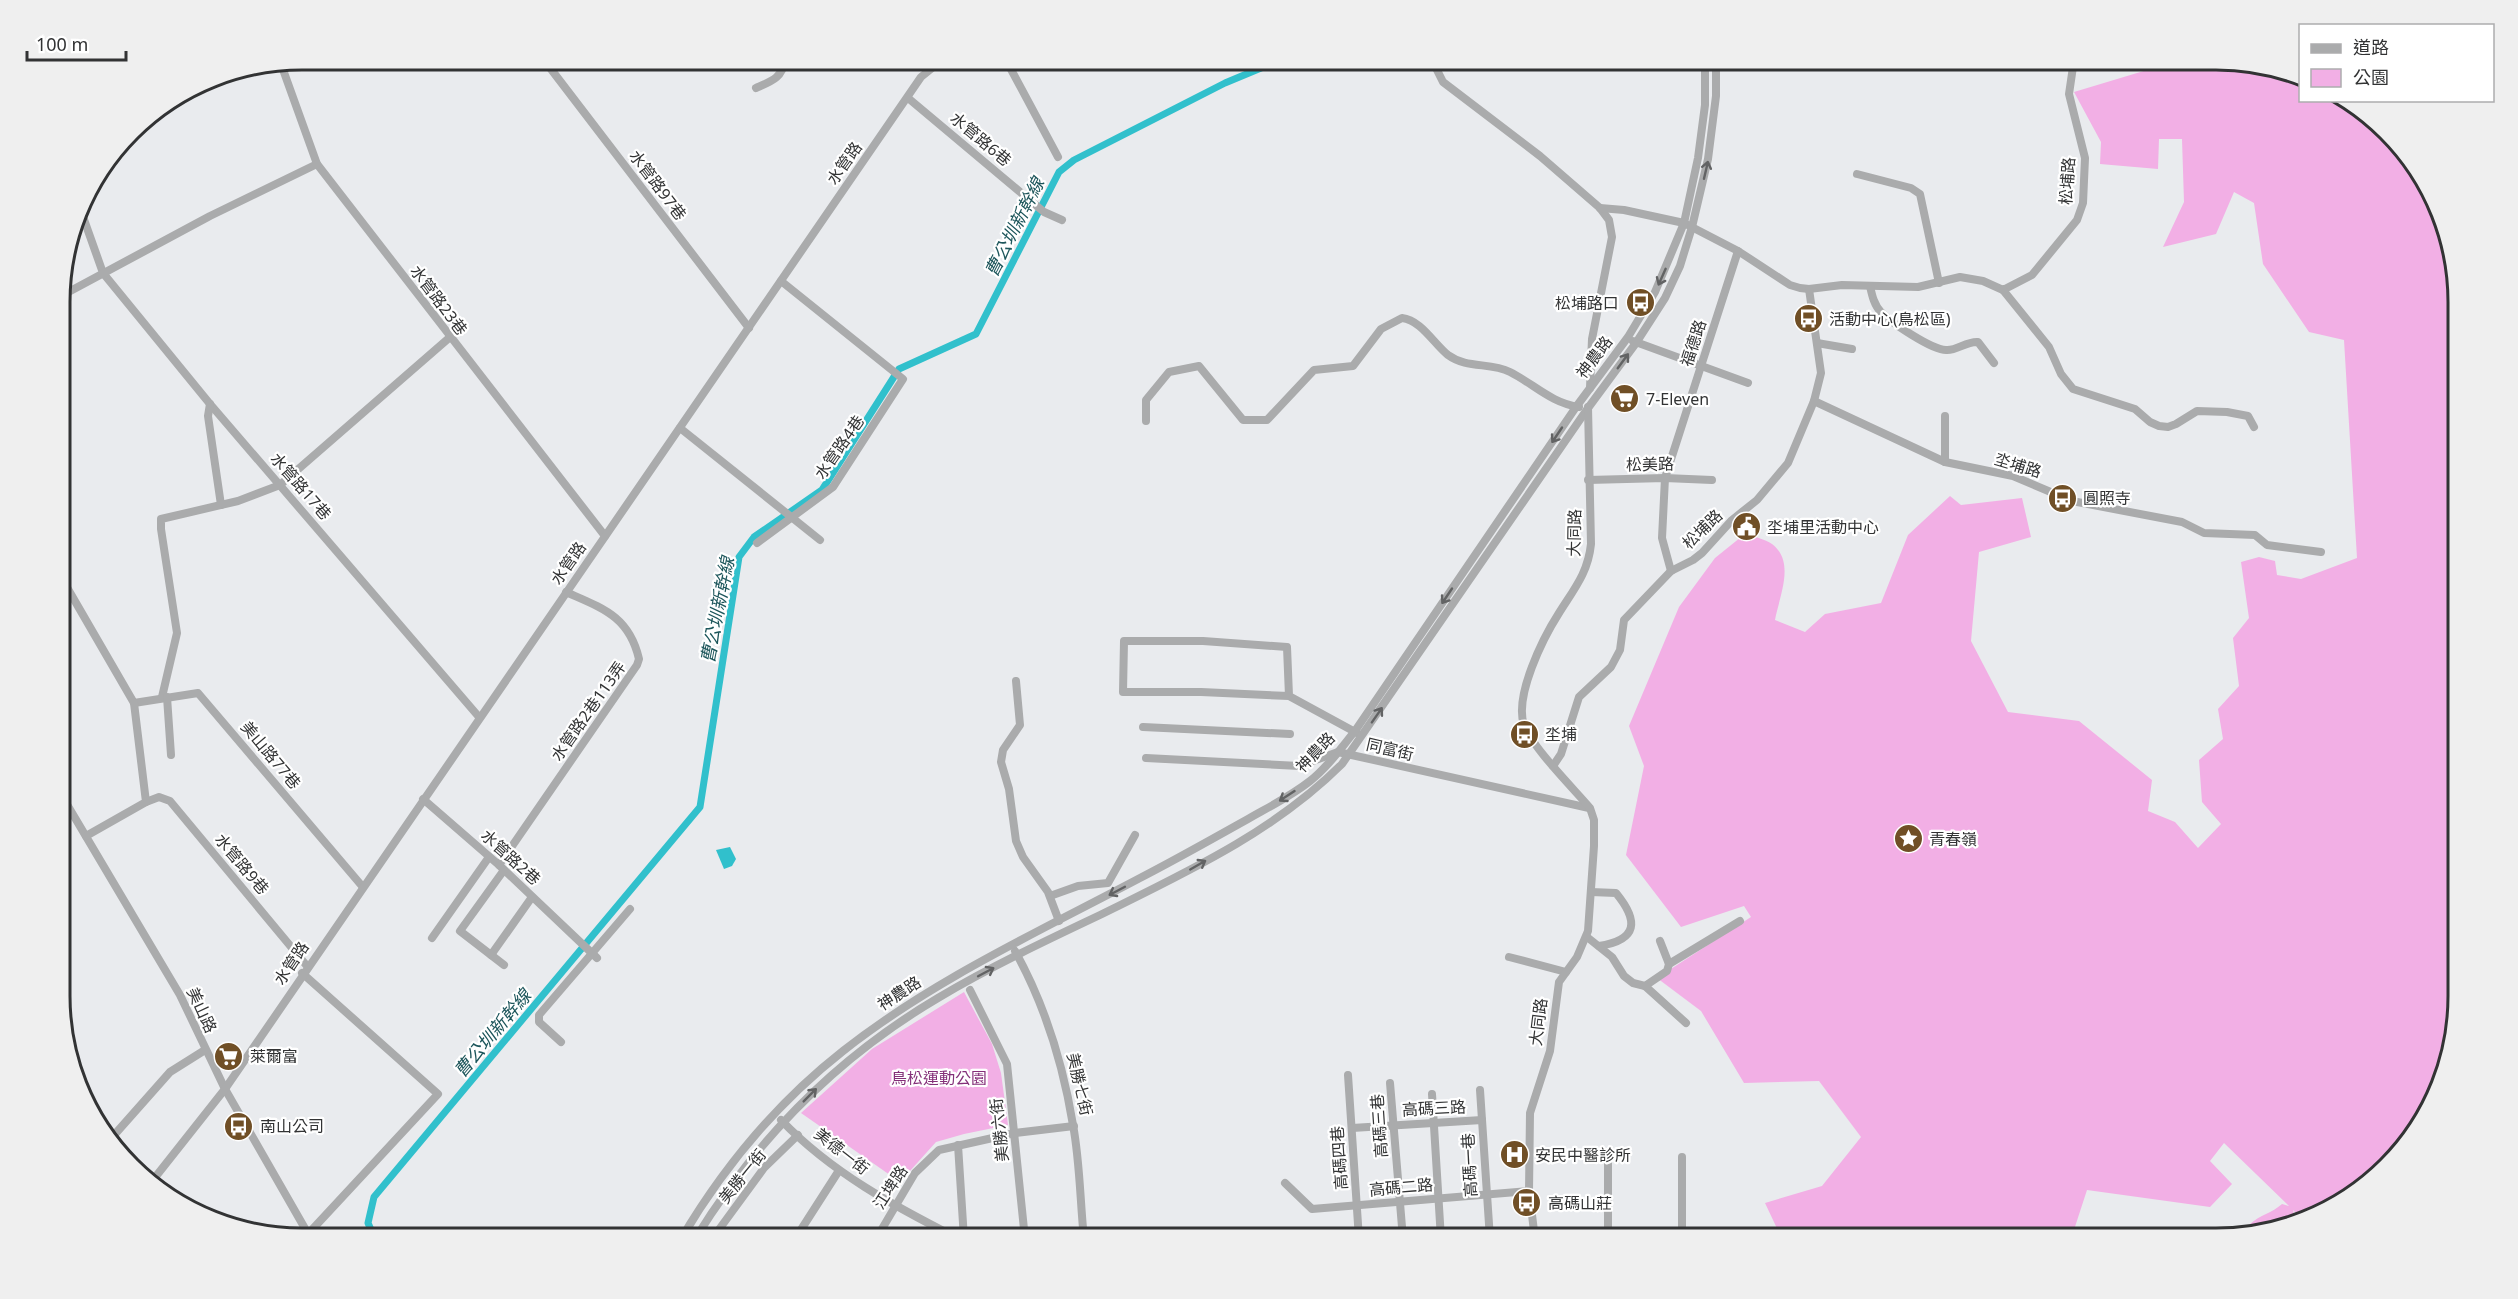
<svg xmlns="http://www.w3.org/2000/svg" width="2518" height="1299" font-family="'Noto Sans','Noto Sans TC',sans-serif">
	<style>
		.green { fill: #f2afe5 }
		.water { fill: #31c0cc }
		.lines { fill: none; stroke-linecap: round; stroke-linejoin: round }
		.canal { stroke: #31c0cc; stroke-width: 7 }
		.minor { stroke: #aaabac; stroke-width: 8 }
		.oneway { stroke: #626364 }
		.labels { text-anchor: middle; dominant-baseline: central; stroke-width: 4.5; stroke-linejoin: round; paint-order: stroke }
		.street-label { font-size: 16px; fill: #323334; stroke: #fff }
		.poi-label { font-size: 16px; fill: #323334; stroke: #fff; text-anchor: start }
		.park-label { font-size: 16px; fill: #843079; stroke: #fff }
		.water-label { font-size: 18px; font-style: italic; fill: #1d565b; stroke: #fff }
		.rim { fill: none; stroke: #323334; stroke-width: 3 }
	</style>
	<rect width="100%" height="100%" fill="#e9ebee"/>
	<g class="green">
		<path d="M 2144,60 L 2216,60 L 2300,80 L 2300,100 L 2346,101 L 2375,120 L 2417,167 L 2456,271 L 2458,997 L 2433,1104 L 2398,1156 L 2351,1198 L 2304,1221 L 2293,1210 L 2297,1225 L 2294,1226 L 2261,1233 L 2250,1224 C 2260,1215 2272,1213 2282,1204 L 2289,1206 L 2224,1143 L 2210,1161 L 2232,1184 L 2210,1207 L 2087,1190 L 2071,1239 L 1782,1239 L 1765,1203 L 1822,1186 L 1861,1137 L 1819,1081 L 1744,1083 L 1701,1011 L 1657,978 L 1751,917 L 1744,906 L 1681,927 L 1626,855 L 1644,766 L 1629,726 L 1679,607 L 1715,558 L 1746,533 C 1754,537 1765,539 1772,544 C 1796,562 1779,597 1775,620 L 1805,632 L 1825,614 L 1881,603 L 1908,535 L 1950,496 L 1961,505 L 2022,498 L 2031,537 L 1979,552 L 1971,641 L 2008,712 L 2079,721 L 2152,780 L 2148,811 L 2175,822 L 2198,848 L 2221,824 L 2202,802 L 2199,760 L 2223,739 L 2218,709 L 2239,686 L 2233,638 L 2249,618 L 2241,562 L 2259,557 L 2275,561 L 2277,575 L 2301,579 L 2357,558 L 2344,340 L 2309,332 L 2263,264 L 2254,203 L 2234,192 L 2216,234 L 2163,247 L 2184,202 L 2182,139 L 2159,139 L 2158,169 L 2100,164 L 2101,142 L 2074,92 L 2147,70 Z"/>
		<polygon points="964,992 992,1044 1001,1073 1008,1125 964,1134 936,1142 900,1182 801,1113 872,1049"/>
	</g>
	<polygon class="water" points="730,847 736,859 732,866 724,869 716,850"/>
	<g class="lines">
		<polyline class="canal" points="375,1239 368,1223 374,1197 700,807 739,557 754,537 822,490 899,369 976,334 1059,172 1074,160 1225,83 1280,60"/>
		<g class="minor">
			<polyline points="544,60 749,328"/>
			<polyline points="1006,60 1058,157"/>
			<polyline points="1432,60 1443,82 1540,156 1600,208 1609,220 1612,237 1592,339 1590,388"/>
			<polyline points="281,64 317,164 605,536"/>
			<path d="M 756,88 C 772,81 782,78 785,60"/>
			<polyline points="908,98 1044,212 1062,220"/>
			<polyline points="1857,174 1911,188 1920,194 1939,283"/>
			<polyline points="1600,208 1624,210 1684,223 1738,251 1790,285 1800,288 1809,289 1842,285 1918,287 1960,277 1983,281 2003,290 2032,275 2077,220 2083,203 2085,158 2069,94 2074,60"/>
			<polyline points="81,211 103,273 210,404 479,717"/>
			<path d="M 1870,286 C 1872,295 1874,305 1881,312 C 1890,322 1932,350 1946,350 C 1957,351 1966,341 1978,342 L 1994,363"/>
			<polyline points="2003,290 2049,347 2061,374 2073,389 2135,409 2150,422 2159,426 2168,427 2176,424 2197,411 2227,412 2248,416 2254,427"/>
			<polyline points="61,296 210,216 317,164"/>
			<polyline points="1633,341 1748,383"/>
			<polyline points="1817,343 1852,349"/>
			<polyline points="1814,401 1945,462 2013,476 2072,501 2182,522 2204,533 2255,535 2267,545 2321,552"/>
			<polyline points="210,404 208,416 221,505"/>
			<polyline points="1945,416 1945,462"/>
			<path d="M 1146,421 L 1146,400 L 1169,372 L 1199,366 L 1243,420 L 1267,420 L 1314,370 L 1353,366 L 1381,329 L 1402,318 C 1421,320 1434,344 1448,355 C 1467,369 1490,362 1510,372 C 1534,384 1551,403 1579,407"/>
			<polyline points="680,428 820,540"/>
			<polyline points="1588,480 1665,478 1712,480"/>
			<polyline points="757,543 833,487 903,379 781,281"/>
			<polyline points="1671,571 1662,538 1665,478 1738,251"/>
			<polyline points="61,577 134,703 198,693 362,886"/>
			<polyline points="1016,681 1020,725 1003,750 1001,762 1009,789 1016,841 1023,857 1048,892 1059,921"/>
			<polyline points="1289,696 1287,647 1203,641 1124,641 1123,692 1201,692 1289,696 1357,733"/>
			<polyline points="162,697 177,633 161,529 161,519 238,501 280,485 449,338"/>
			<polyline points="167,697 171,755"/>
			<polyline points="1143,727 1290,734"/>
			<polyline points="1146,758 1299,766 1338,752 1589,808"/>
			<polyline points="1553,766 1561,754 1579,697 1611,667 1620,650 1624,620 1671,571 1693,560 1702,553 1732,520 1757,500 1788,463 1814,401 1821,373 1809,289"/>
			<polyline points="62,796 180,995 225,1089 311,1239"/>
			<polyline points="423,799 499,865 597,958"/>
			<polyline points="146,802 159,797 170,801 307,966"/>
			<polyline points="86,836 146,802 134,703"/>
			<path d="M 499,865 L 637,665 L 639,659 C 629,616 602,608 566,592"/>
			<path d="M 1591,892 L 1616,893 C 1639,921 1638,940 1599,946"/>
			<polyline points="1050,896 1078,886 1108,883 1135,835"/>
			<polyline points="1587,937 1612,957 1624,976 1633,983 1645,986 1667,971 1669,964 1660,941"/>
			<polyline points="432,938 489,857"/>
			<path d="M 1015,951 C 1045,1005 1063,1064 1073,1125 C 1080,1162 1080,1201 1084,1239"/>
			<polyline points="491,955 532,897"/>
			<polyline points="1509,957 1566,972"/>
			<polyline points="1669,964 1740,921"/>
			<polyline points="504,965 460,931 504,870"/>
			<polyline points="302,973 438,1094 308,1234"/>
			<polyline points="1645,986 1686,1023"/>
			<polyline points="970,990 1007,1064 1025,1239"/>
			<polyline points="561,1042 539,1022 539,1015 630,909"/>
			<polyline points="1348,1075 1359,1239"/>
			<polyline points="1390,1083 1403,1239"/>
			<polyline points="1480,1090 1490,1239"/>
			<polyline points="1432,1094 1441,1239"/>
			<path d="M 781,1120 C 832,1173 894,1206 959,1239"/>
			<polyline points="1352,1128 1482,1120"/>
			<polyline points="108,1142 170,1072 205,1050"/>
			<polyline points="958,1145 964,1239"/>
			<polyline points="1682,1157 1682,1239"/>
			<polyline points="1608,1158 1608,1239"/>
			<polyline points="153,1180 225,1089 921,77 942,60"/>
			<polyline points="1285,1183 1312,1209 1529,1191"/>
			<path d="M 681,1239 C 723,1168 778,1102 843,1051 C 933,980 1040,931 1140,878 C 1177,859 1212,839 1248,819 C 1269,807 1291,796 1310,781 C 1327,768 1341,748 1355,731 L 1576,407 L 1628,337 L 1655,292 L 1684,223 L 1698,158 L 1705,105 L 1705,60"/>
			<path d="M 695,1239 C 756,1140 838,1057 938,998 C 990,967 1045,941 1100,915 C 1185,873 1274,832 1342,764 L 1588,408 L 1636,343 L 1665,298 L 1680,266 L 1692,227 L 1708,159 L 1716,96 L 1716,60"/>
			<polyline points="712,1239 764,1168 798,1135"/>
			<polyline points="795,1239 838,1172"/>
			<polyline points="876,1239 915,1173 939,1150 1015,1133 1074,1126"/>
			<polyline points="1016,1239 1084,1233"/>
			<path d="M 1535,1239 L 1529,1191 L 1530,1113 L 1550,1051 L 1559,982 L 1577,957 L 1588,931 L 1594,846 L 1594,820 L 1590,808 C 1574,789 1532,747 1524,725 C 1514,696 1543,638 1559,613 C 1574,589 1588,573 1591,544 L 1588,407"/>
		</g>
	</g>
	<defs><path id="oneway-shaft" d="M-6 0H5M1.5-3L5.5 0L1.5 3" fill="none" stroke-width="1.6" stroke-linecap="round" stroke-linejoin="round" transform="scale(1.5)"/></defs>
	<g class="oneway">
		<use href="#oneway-shaft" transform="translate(1706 170) rotate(-77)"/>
		<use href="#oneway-shaft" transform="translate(1662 277) rotate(114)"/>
		<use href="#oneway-shaft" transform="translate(1623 361) rotate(-54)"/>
		<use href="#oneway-shaft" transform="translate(1557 435) rotate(124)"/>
		<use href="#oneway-shaft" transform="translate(1447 596) rotate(124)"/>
		<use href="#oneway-shaft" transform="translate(1377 715) rotate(-55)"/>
		<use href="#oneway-shaft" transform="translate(1287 796) rotate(147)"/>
		<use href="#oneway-shaft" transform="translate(1198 865) rotate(-30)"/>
		<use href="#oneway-shaft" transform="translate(1117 891) rotate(152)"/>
		<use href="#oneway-shaft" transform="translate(986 972) rotate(-28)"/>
		<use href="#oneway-shaft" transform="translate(810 1095) rotate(-45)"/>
	</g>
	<defs>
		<symbol id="bus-disc" viewBox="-11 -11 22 22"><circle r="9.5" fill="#704f26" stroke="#fff"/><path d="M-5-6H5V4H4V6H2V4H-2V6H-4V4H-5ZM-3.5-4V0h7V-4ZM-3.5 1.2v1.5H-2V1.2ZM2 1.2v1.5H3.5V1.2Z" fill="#fff"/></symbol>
		<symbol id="supermarket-disc" viewBox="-11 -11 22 22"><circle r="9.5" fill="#704f26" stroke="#fff"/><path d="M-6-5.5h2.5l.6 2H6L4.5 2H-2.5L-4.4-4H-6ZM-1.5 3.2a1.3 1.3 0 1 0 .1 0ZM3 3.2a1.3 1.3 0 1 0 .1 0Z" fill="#fff"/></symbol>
		<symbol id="civic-disc" viewBox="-11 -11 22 22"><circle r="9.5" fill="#704f26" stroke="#fff"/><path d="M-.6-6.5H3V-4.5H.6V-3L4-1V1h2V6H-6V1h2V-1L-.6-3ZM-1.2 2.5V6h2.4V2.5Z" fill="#fff"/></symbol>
		<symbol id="sight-disc" viewBox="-11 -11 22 22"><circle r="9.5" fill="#704f26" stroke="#fff"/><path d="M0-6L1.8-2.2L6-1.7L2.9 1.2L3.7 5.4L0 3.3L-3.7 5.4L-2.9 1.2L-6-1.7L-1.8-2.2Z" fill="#fff"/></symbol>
		<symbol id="hospital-disc" viewBox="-11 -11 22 22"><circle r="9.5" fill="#704f26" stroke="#fff"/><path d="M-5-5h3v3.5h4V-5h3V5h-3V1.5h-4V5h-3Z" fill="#fff"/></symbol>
	</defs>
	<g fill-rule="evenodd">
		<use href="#bus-disc" x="1624" y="286" width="33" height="33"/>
		<use href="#bus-disc" x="1792" y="302" width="33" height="33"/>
		<use href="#supermarket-disc" x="1608" y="382" width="33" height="33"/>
		<use href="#bus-disc" x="2046" y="482" width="33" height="33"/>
		<use href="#civic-disc" x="1730" y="510" width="33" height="33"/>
		<use href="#bus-disc" x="1508" y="718" width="33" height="33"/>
		<use href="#sight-disc" x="1892" y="822" width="33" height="33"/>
		<use href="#supermarket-disc" x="212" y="1040" width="33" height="33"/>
		<use href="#bus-disc" x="222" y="1110" width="33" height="33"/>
		<use href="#hospital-disc" x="1498" y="1138" width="33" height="33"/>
		<use href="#bus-disc" x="1510" y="1186" width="33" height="33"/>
	</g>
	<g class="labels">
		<g class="street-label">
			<text transform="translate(981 139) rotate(40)">水管路6巷</text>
			<text transform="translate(844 163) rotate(-55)">水管路</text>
			<text transform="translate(2067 181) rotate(-86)">松埔路</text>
			<text transform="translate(658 185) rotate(53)">水管路97巷</text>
			<text transform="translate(439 300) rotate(53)">水管路23巷</text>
			<text transform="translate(1693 343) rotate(-72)">福德路</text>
			<text transform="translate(1594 357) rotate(-53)">神農路</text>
			<text transform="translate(839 447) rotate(-55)">水管路4巷</text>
			<text transform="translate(1650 464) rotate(-1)">松美路</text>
			<text transform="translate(2018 465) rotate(17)">坔埔路</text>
			<text transform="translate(301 486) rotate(49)">水管路17巷</text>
			<text transform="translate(1702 529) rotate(-44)">松埔路</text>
			<text transform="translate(1574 533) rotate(-89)">大同路</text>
			<text transform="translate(568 563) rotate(-55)">水管路</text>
			<text transform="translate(588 711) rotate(-55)">水管路2巷113弄</text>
			<text transform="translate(1390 749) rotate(13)">同富街</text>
			<text transform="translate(1315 752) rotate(-46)">神農路</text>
			<text transform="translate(271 755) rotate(50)">美山路77巷</text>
			<text transform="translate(511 857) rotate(42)">水管路2巷</text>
			<text transform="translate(242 864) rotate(50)">水管路9巷</text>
			<text transform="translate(291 963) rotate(-56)">水管路</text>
			<text transform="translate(899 993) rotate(-33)">神農路</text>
			<text transform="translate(202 1010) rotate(65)">美山路</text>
			<text transform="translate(1538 1022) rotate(-83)">大同路</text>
			<text transform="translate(1080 1084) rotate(77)">美勝七街</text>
			<text transform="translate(1434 1108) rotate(-3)">高碼三路</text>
			<text transform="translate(1379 1126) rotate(-94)">高碼三巷</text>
			<text transform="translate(999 1130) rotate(-96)">美勝六街</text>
			<text transform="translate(842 1151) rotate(38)">美德一街</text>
			<text transform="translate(1339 1158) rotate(-94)">高碼四巷</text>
			<text transform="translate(1469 1165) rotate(-93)">高碼一巷</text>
			<text transform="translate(742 1176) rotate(-51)">美勝一街</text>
			<text transform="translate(890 1187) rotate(-57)">江埤路</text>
			<text transform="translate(1401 1187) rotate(-5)">高碼二路</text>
		</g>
		<g class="poi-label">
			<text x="1619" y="303" text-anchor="end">松埔路口</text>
			<text x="1829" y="319">活動中心(鳥松區)</text>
			<text x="1646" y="399">7-Eleven</text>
			<text x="2083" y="498">圓照寺</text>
			<text x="1767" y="527">坔埔里活動中心</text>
			<text x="1545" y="734">坔埔</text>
			<text x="1929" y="839">青春嶺</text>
			<text x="250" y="1056">萊爾富</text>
			<text x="260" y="1126">南山公司</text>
			<text x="1535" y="1155">安民中醫診所</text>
			<text x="1548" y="1203">高碼山莊</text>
		</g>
		<g class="park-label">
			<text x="939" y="1078">鳥松運動公園</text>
		</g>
		<g class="water-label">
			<text transform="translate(1014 227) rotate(-63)">曹公圳新幹線</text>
			<text transform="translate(717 610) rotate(-79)">曹公圳新幹線</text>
			<text transform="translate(492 1033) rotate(-50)">曹公圳新幹線</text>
		</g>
	</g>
	<path d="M0 0H2518V1299H0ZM302 70H2216A232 232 0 0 1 2448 302V996A232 232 0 0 1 2216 1228H302A232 232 0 0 1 70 996V302A232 232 0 0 1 302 70Z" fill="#efefef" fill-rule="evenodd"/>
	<path class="rim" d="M302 70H2216A232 232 0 0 1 2448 302V996A232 232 0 0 1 2216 1228H302A232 232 0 0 1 70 996V302A232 232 0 0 1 302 70Z"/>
	<rect x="2299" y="24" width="195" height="78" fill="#ffffff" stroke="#adadae" stroke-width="1.5"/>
	<rect x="2311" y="44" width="30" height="9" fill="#aaabac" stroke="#adadae" stroke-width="1.5"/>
	<text x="2353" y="54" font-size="18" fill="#323334">道路</text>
	<rect x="2311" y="69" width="30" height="18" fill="#f2afe5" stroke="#adadae" stroke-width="1.5"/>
	<text x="2353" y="84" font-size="18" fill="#323334">公園</text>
	<path d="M27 51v9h99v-9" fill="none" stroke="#323334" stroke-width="3"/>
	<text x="36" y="51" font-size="18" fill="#323334" stroke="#ffffff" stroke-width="4.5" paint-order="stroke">100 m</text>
</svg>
